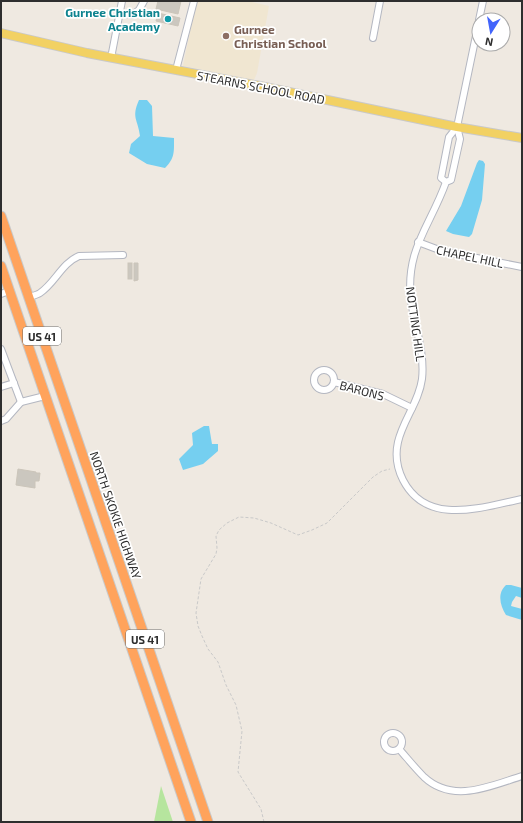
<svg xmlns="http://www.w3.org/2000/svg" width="523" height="823" font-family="'Exo 2',sans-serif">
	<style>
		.education { fill: #f0e6d1 }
		.green { fill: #b6e59e }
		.water { fill: #75cff0 }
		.building { fill: #cbc7bf; stroke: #cbc5ba }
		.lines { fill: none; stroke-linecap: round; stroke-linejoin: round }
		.minor-casing { stroke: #b4b7c1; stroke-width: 8 }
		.major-casing { stroke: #c9c9c9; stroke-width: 10 }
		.highway-casing { stroke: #c9c9c9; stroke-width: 11 }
		.path { stroke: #c9c9c9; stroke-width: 1; stroke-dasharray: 3 2; stroke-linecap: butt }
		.minor { stroke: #fff; stroke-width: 6 }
		.major { stroke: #f2d163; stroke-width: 8 }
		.highway { stroke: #ffa35c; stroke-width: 9 }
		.culture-dot { fill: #0f9aa8; stroke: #fff; stroke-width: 1.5 }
		.education-dot { fill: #8d6e63; stroke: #fff; stroke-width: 1.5 }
		.labels { text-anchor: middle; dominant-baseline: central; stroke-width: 3.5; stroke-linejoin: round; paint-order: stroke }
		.shield { fill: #fff; stroke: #6d6d6d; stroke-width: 1 }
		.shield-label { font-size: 11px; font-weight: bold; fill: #2e2e2e }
		.culture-label { font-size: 12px; font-weight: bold; fill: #0d838f; stroke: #fff; text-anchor: end }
		.education-label { font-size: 12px; font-weight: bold; fill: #785e54; stroke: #fff; text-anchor: start }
		.street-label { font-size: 12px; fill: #2e2e2e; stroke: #fff }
	</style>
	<rect width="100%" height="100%" fill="#efe9e1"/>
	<polygon class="education" points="196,1 248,1 269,6 257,73 254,80 183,66"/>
	<polygon class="green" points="161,786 173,822 154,822"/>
	<g class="water">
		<path d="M 139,100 L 147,100 L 152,106 L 153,136 L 174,138 C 174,152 175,158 165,168 L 147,164 L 129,153 L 131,144 L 140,136 C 138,119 131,118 139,100 Z"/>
		<polygon points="479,160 483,161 485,164 482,200 472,234 469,237 453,234 446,231 461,206 477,163"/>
		<polygon points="204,426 209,426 212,444 218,444 218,451 203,464 183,470 179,459 193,445 192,433"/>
		<path d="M 506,585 L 511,585 L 522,588 L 522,598 L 516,596 L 512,602 L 511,606 L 522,609 L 522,620 L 506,615 C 500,606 497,593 506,585 Z"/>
	</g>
	<g class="building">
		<polygon points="158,1 181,1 178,14 156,9"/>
		<polygon points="158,13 180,18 178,26 156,21"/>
		<rect x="128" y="263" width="4" height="16"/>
		<polygon points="134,263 138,263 138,280 134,281"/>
		<polygon points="18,469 36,472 36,473 40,473 39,481 35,481 35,488 16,485"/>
	</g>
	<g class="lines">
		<defs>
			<g id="minor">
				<polyline points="120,13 132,15 139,10 144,1"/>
				<polyline points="479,20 483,1"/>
				<polyline points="373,38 380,1"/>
				<polyline points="111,58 122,1"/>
				<polyline points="176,70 194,1"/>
				<path d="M 457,127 L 460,139 L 451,180 L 446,182 C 430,227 405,249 411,301 C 415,327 425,353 422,379 C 419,402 403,420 398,442 C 395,455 397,468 403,480 C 427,527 482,507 522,499"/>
				<polyline points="446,182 441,178 449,137 457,127 479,21"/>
				<polyline points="418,242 442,251 522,267"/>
				<polyline points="1,294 9,291"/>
				<path d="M 29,297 C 32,296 37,295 40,293 C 55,283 62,263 79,256 L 123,255"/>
				<polyline points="1,349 21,402 45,396"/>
				<circle cx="324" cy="380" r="10"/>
				<polyline points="334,382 383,394 412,408"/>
				<polyline points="1,387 14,383"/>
				<polyline points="1,421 6,419 21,402"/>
				<circle cx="393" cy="742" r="9"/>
				<path d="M 399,749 C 407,758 415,768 424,777 C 453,804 490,786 522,776"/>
			</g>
			<polyline id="major" points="1,33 87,53 260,86 457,127 522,138"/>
			<g id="highway">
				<polyline points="1,216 208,822"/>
				<polyline points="1,266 191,822"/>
			</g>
		</defs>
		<use href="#minor" class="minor-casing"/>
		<use href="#major" class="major-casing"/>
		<use href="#highway" class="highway-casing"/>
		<polyline class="path" points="264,822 261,809 238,772 242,731 236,705 226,685 218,662 208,649 202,636 198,626 196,613 201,579 216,554 217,548 216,536 219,530 227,523 239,517 254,518 271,523 298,535 312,530 327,523 373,477 382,471 390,469"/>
		<use href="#minor" class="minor"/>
		<use href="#major" class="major"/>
		<use href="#highway" class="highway"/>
	</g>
	<circle class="culture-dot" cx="168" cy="19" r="4"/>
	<circle class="education-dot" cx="226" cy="36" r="4"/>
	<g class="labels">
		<g class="shield">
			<rect x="23" y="327" width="38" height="18" rx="3"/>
			<rect x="126" y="630" width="38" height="18" rx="3"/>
		</g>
		<g class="shield-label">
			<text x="42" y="336">US 41</text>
			<text x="145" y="639">US 41</text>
		</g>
		<g class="culture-label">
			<text x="160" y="12">Gurnee Christian<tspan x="160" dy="14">Academy</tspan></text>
		</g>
		<g class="education-label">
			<text x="234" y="29">Gurnee<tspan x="234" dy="14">Christian School</tspan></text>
		</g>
		<g class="street-label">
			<text transform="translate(261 87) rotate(11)">STEARNS SCHOOL ROAD</text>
			<text transform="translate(470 256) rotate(12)">CHAPEL HILL</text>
			<text transform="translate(416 324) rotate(82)">NOTTING HILL</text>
			<text transform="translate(362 390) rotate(15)">BARONS</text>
			<text transform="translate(116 515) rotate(71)">NORTH SKOKIE HIGHWAY</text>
		</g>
	</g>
	<rect width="523" height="823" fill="none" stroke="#2e2e2e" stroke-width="4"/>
	<g transform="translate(491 32) rotate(191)"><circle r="19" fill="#ffffff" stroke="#ababab"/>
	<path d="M0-3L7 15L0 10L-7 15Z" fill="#4264fb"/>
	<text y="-6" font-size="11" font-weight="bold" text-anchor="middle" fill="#2e2e2e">N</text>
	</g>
</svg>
